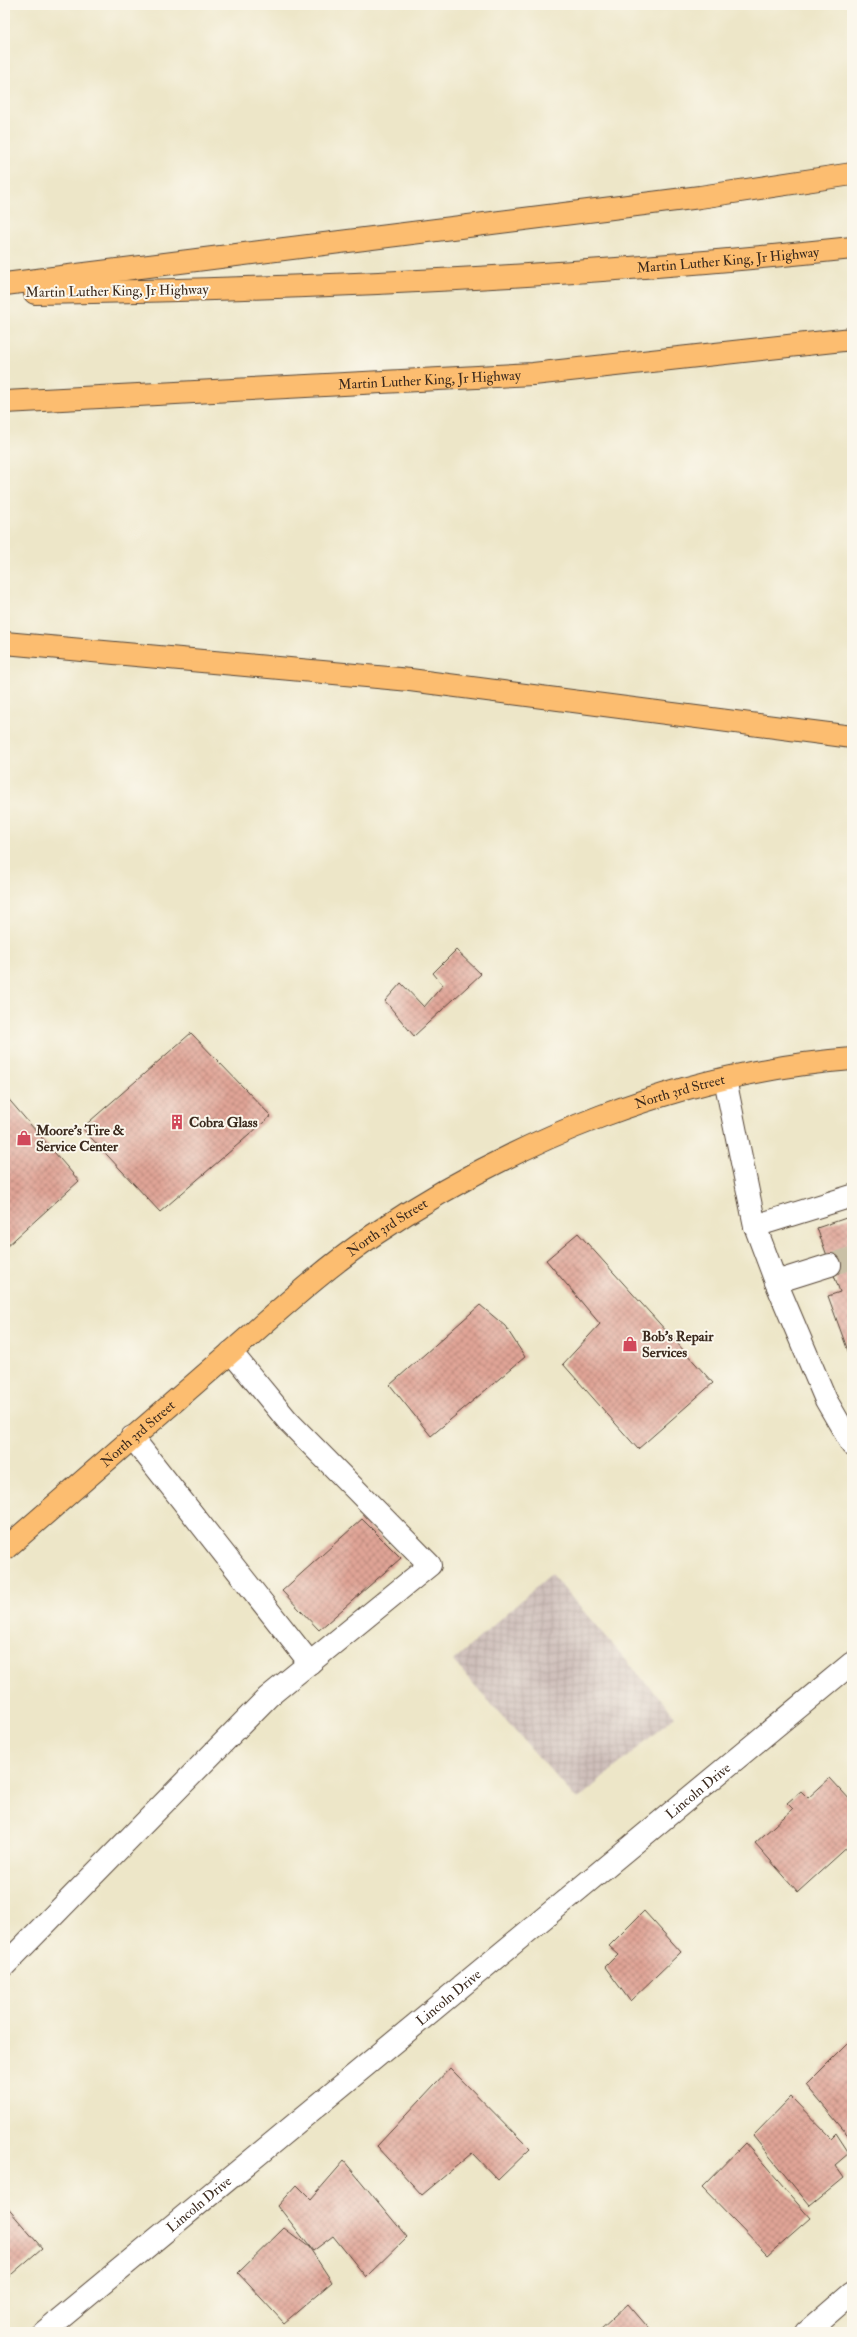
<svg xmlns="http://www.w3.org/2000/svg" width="857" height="2337" font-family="'IM FELL Double Pica',serif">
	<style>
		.industrial { fill: url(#industrial-grid) }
		.building { fill: url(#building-cross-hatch) }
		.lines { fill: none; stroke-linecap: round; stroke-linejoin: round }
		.minor-tunnel { stroke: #c9c0a6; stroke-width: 22; stroke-dasharray: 22 11; stroke-linecap: butt }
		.minor-casing { stroke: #564638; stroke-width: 24 }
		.major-casing { stroke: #564638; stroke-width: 24 }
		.highway-casing { stroke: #564638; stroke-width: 24 }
		.minor { stroke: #fff; stroke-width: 22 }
		.major { stroke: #fcbd6f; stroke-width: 22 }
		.highway { stroke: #fcbd6f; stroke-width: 22 }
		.labels { text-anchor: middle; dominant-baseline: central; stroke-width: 4; stroke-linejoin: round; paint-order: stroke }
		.street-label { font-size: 14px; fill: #3b2a1e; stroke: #fbf7ec }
		.poi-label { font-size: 14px; font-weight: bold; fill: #3b2a1e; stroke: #fbf7ec; text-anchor: start }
	</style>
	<defs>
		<pattern id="industrial-grid" width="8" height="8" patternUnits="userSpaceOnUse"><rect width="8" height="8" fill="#cfc0bb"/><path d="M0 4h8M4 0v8" fill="none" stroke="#b3a5a0"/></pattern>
		<pattern id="building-cross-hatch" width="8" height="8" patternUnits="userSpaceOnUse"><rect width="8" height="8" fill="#e0a496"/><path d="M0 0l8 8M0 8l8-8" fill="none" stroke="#b7867a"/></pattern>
	</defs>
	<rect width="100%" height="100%" fill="#fbf7ec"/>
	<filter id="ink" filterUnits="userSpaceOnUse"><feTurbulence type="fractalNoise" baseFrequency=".025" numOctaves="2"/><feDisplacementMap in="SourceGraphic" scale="8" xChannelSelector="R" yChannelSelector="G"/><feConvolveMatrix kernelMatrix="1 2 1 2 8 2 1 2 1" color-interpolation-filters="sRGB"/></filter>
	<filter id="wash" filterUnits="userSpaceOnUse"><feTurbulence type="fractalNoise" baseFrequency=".012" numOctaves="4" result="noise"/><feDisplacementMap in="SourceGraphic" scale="16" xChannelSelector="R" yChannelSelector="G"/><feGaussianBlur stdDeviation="0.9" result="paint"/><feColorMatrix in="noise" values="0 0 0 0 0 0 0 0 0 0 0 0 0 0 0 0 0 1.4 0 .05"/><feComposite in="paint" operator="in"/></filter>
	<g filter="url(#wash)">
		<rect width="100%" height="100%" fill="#ede6c8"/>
		<polygon class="industrial" points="551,1574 675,1716 577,1800 453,1661"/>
		<g id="blocks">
			<g class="building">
				<polygon points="456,950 481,974 414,1036 385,1001 401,983 424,1007 443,985 433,973"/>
				<polygon points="191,1033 271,1116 160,1212 82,1128"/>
				<polygon points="5,1095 79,1181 5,1248"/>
				<polygon points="852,1216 852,1362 828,1296 840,1292 817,1228"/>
				<polygon points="578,1233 713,1383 638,1449 563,1364 600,1324 546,1260"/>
				<polygon points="480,1305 505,1326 525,1357 431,1436 390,1385"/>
				<polygon points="362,1519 401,1558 319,1630 282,1591"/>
				<polygon points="830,1778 852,1802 852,1843 798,1892 755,1843 793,1809 787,1803 801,1791 808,1798"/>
				<polygon points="644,1911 681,1952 630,2001 605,1967 618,1954 609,1946"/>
				<polygon points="852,2039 852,2140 806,2085"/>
				<polygon points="450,2068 530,2149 498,2180 472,2153 422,2195 377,2146"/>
				<polygon points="791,2097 831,2138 836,2133 849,2153 835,2165 844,2178 810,2206 753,2136"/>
				<polygon points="745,2143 810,2218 768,2255 702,2187"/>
				<polygon points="344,2161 407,2237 366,2277 333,2236 313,2251 278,2206 297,2185 311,2199"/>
				<polygon points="5,2205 42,2248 5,2280"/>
				<polygon points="284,2228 309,2247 332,2282 284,2323 238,2273"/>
				<polygon points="628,2304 652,2332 600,2332 599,2331"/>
			</g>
		</g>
	</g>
	<g filter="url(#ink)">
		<use href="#blocks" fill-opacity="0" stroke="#564638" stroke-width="1"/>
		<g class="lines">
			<polyline class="minor-tunnel" points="830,1265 852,1258"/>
			<defs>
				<g id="minor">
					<polyline points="725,1079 755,1226 776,1282 826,1400 852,1445"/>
					<polyline points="755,1226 852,1196"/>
					<polyline points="776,1282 830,1265"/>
					<polyline points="132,1437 310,1663"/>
					<polyline points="5,1965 268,1697 430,1565 288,1421 231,1352"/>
					<path id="s1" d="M 44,2332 L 852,1663"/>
					<polyline points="807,2332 852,2293"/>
				</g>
				<g id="major">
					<path id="s2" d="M 5,1549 C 79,1484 154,1419 229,1354 C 275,1314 321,1271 372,1236 C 514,1140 680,1072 852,1059"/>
				</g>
				<g id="highway">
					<polyline points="5,284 700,197 852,174"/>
					<path id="s3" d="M 35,293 C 308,289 581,277 852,248"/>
					<path id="s4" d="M 5,402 L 533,374 L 852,339"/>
					<polyline points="5,643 410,680 852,737"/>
				</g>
			</defs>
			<use href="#minor" class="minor-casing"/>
			<use href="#major" class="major-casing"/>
			<use href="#highway" class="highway-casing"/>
			<use href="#minor" class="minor"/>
			<use href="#major" class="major"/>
			<use href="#highway" class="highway"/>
		</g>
	</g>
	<defs>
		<symbol id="building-bare" viewBox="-9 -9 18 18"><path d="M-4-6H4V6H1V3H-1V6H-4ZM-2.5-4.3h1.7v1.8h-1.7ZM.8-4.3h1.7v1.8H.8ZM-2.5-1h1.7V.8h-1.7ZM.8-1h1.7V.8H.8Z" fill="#d1495b" stroke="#fbf7ec" stroke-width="2.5" paint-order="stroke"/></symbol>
		<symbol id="shop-bare" viewBox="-9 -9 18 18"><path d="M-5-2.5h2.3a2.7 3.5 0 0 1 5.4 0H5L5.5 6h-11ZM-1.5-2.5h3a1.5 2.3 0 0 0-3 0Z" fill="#d1495b" stroke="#fbf7ec" stroke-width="2.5" paint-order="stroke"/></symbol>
	</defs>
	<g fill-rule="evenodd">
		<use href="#building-bare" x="166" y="1111" width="22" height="22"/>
		<use href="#shop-bare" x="13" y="1127" width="22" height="22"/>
		<use href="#shop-bare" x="619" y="1333" width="22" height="22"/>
	</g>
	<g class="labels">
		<g class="street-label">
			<text stroke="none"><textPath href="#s3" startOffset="694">Martin Luther King, Jr Highway</textPath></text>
			<text transform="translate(117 291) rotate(-1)">Martin Luther King, Jr Highway</text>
			<text stroke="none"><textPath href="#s4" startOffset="425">Martin Luther King, Jr Highway</textPath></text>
			<text stroke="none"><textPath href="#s2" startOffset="824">North 3rd Street</textPath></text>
			<text stroke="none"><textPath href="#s2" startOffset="500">North 3rd Street</textPath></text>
			<text stroke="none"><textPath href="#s2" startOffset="176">North 3rd Street</textPath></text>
			<text stroke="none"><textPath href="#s1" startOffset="849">Lincoln Drive</textPath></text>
			<text stroke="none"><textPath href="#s1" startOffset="525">Lincoln Drive</textPath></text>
			<text stroke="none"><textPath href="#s1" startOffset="201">Lincoln Drive</textPath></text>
		</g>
		<g class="poi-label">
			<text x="189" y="1122">Cobra Glass</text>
			<text x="36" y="1130">Moore's Tire &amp;<tspan x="36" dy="16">Service Center</tspan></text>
			<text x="642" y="1336">Bob's Repair<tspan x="642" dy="16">Services</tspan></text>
		</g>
	</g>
	<rect width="857" height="2337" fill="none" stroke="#fbf7ec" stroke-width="20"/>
</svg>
